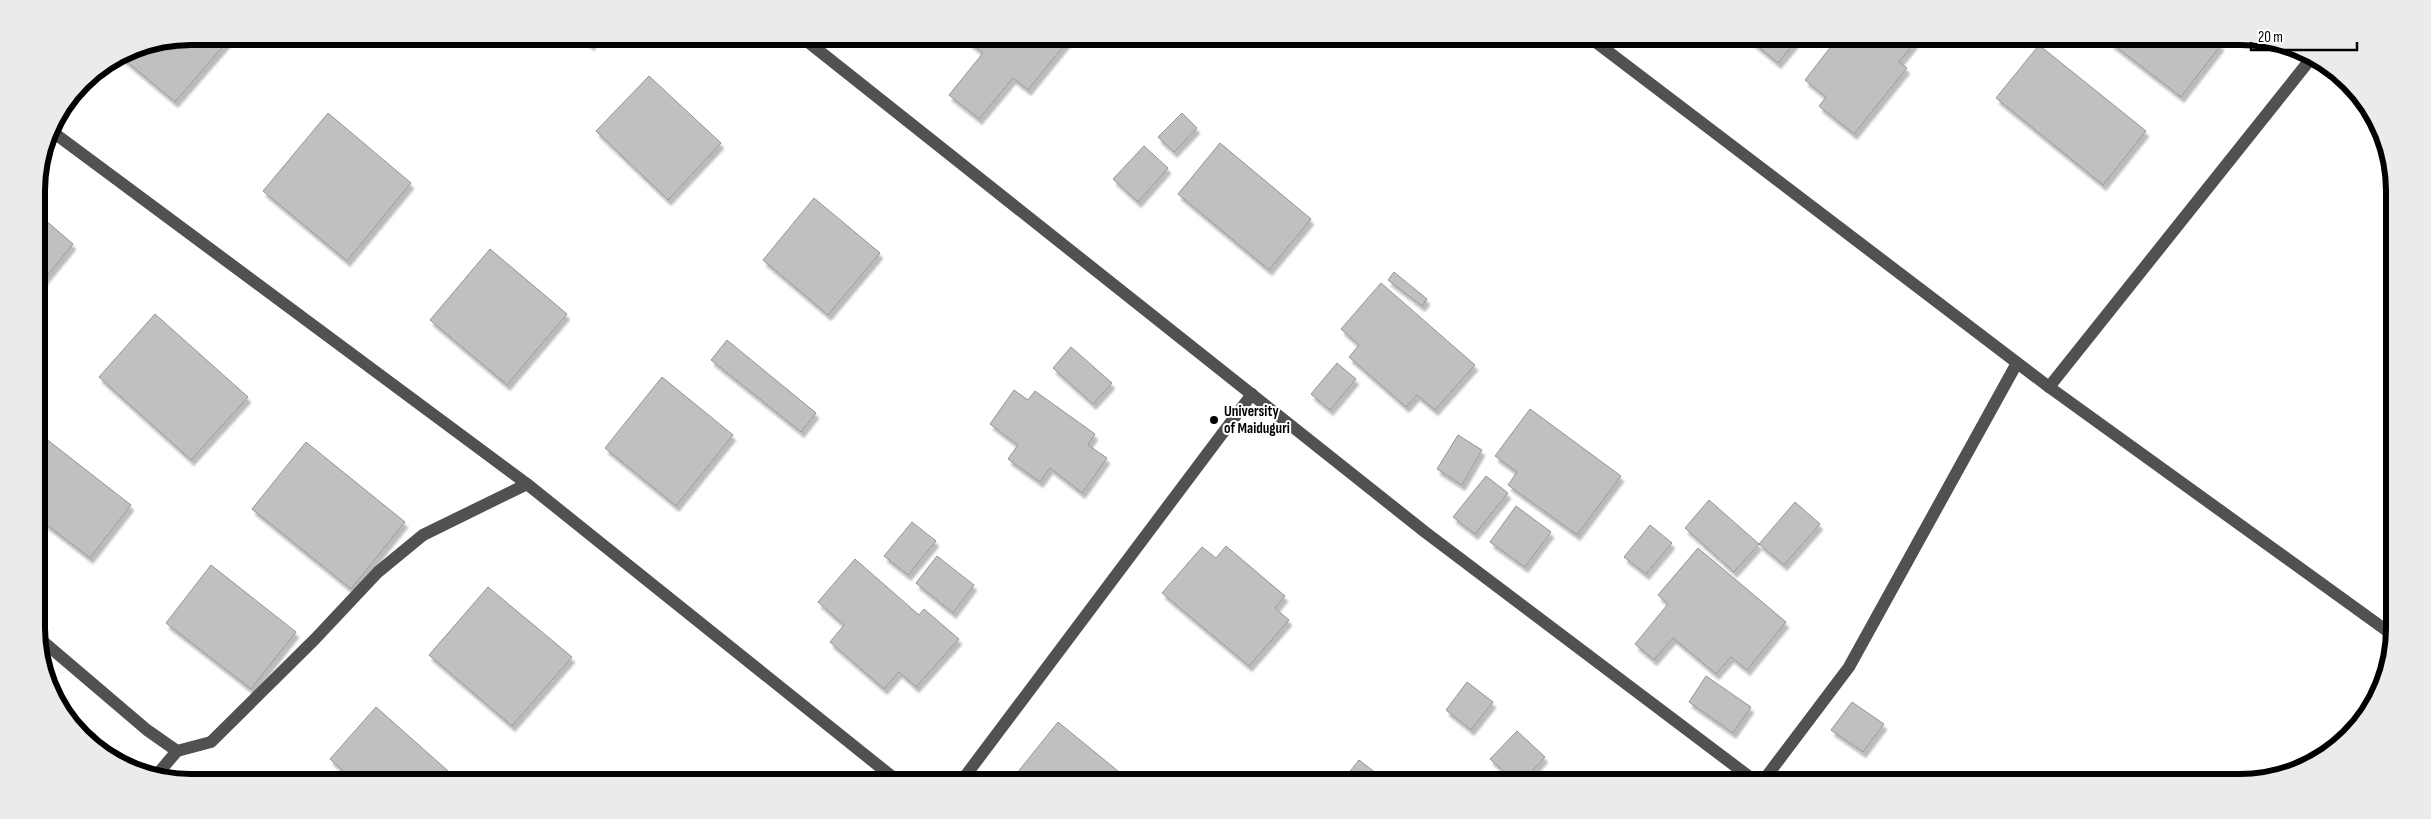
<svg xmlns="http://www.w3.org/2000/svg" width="2431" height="819" font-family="'Sofia Sans Condensed',sans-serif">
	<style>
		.building { fill: #c0c0c0; stroke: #959595; filter: url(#shadow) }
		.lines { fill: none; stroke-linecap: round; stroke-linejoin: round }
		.minor { stroke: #515151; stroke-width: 12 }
		.poi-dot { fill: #000; stroke: #fff; stroke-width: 2 }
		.labels { text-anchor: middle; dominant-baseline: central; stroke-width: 4; stroke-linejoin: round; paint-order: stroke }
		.poi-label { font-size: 15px; font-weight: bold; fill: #000; stroke: #fff; text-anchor: start }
		.rim { fill: none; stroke: #000; stroke-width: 6 }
	</style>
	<defs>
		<filter id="shadow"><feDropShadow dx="3" dy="5.5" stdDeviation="1" flood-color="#0004"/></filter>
	</defs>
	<rect width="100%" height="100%" fill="#fff"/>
	<g class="building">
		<polygon points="191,36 232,36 175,102 120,56 132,48"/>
		<polygon points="581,37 596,37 591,45"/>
		<polygon points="964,38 1070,38 1028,90 1013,78 979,119 949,95 983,53"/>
		<polygon points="1750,40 1797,40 1778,63"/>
		<polygon points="1836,40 1915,42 1899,62 1907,68 1854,134 1819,106 1826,97 1805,80"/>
		<polygon points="2112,41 2216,41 2221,45 2181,97 2111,43"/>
		<polygon points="2039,45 2146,131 2103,185 1996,98"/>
		<polygon points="649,76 721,143 668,200 596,131"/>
		<polygon points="328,113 411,183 347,261 263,191"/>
		<polygon points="1182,113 1197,128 1174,152 1158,137"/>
		<polygon points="1220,143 1311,219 1269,270 1178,194"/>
		<polygon points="1144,146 1168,168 1138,202 1113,179"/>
		<polygon points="814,198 880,253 828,315 763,260"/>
		<polygon points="37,213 73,244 37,288"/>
		<polygon points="490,249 567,314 507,385 430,320"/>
		<polygon points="1394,272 1427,299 1422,306 1388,280"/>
		<polygon points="1381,283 1475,365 1435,410 1417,395 1406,407 1349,357 1359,345 1341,329"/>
		<polygon points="155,314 248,397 191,460 99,377"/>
		<polygon points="727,340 816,413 801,432 711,360"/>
		<polygon points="1071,347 1112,383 1093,404 1053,368"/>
		<polygon points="1337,363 1356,379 1330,410 1311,394"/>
		<polygon points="662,377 733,435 676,506 605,448"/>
		<polygon points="1014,390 1028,400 1035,391 1095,434 1088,445 1107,458 1082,493 1050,468 1040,482 1008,459 1018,445 990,424"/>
		<polygon points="1530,409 1621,476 1577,535 1508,485 1517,472 1495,456"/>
		<polygon points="1458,435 1482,450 1462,485 1437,469"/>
		<polygon points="45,438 131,505 90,558 38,518 38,447"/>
		<polygon points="306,442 405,522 351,589 252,509"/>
		<polygon points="1486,476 1508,493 1475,534 1453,517"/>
		<polygon points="1709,500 1759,544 1734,572 1685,528"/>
		<polygon points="1795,502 1820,524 1784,565 1759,544"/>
		<polygon points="1516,506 1551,532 1525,567 1490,542"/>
		<polygon points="912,522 936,541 908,575 884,556"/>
		<polygon points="1650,525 1672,543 1646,574 1624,557"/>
		<polygon points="1226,546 1285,596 1275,608 1289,620 1249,666 1162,593 1202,547 1216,558"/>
		<polygon points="1698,548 1786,622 1747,670 1731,657 1716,674 1673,638 1654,660 1635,644 1668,604 1658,595"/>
		<polygon points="937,556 974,585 953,613 916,583"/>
		<polygon points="855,559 919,615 924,609 959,639 916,687 899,672 884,689 830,642 844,625 818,602"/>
		<polygon points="211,565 296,632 251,689 166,623"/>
		<polygon points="488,587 572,657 512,726 429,655"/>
		<polygon points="1706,676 1751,707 1733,733 1689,702"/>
		<polygon points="1467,682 1493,702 1471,730 1446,710"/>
		<polygon points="1852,702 1884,724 1863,752 1831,730"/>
		<polygon points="376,707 456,778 351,778 330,759"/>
		<polygon points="1058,722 1129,780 1014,779 1013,778"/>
		<polygon points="85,729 109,748 104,754 81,735"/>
		<polygon points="1517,731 1545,757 1523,781 1515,781 1490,759"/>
		<polygon points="1359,760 1385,780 1343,780"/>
	</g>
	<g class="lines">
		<g class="minor">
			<polyline points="803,38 1425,532 1755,781"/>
			<polyline points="1593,40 2049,387 2390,633"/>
			<polyline points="50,130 527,484 895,779"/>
			<polyline points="2049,387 2313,56"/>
			<polyline points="39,638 147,730 177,751 211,742 315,639 378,572 423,535 527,484"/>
			<polyline points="155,777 177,751"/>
			<polyline points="963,779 1252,394"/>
			<polyline points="1763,781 1849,667 2017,363"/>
		</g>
	</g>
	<circle class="poi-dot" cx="1214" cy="420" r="5"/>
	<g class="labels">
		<g class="poi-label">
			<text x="1224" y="411">University<tspan x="1224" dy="17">of Maiduguri</tspan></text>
		</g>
	</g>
	<path d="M0 0H2431V819H0ZM191 45H2240A146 146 0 0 1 2386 191V628A146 146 0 0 1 2240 774H191A146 146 0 0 1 45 628V191A146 146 0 0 1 191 45Z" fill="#ebebeb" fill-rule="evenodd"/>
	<path class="rim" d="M191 45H2240A146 146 0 0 1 2386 191V628A146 146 0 0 1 2240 774H191A146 146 0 0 1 45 628V191A146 146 0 0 1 191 45Z"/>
	<path d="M2251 42v8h106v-8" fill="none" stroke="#000000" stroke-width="2.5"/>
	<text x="2258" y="42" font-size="15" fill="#000000" stroke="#ffffff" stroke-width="4" paint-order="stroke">20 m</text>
</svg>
